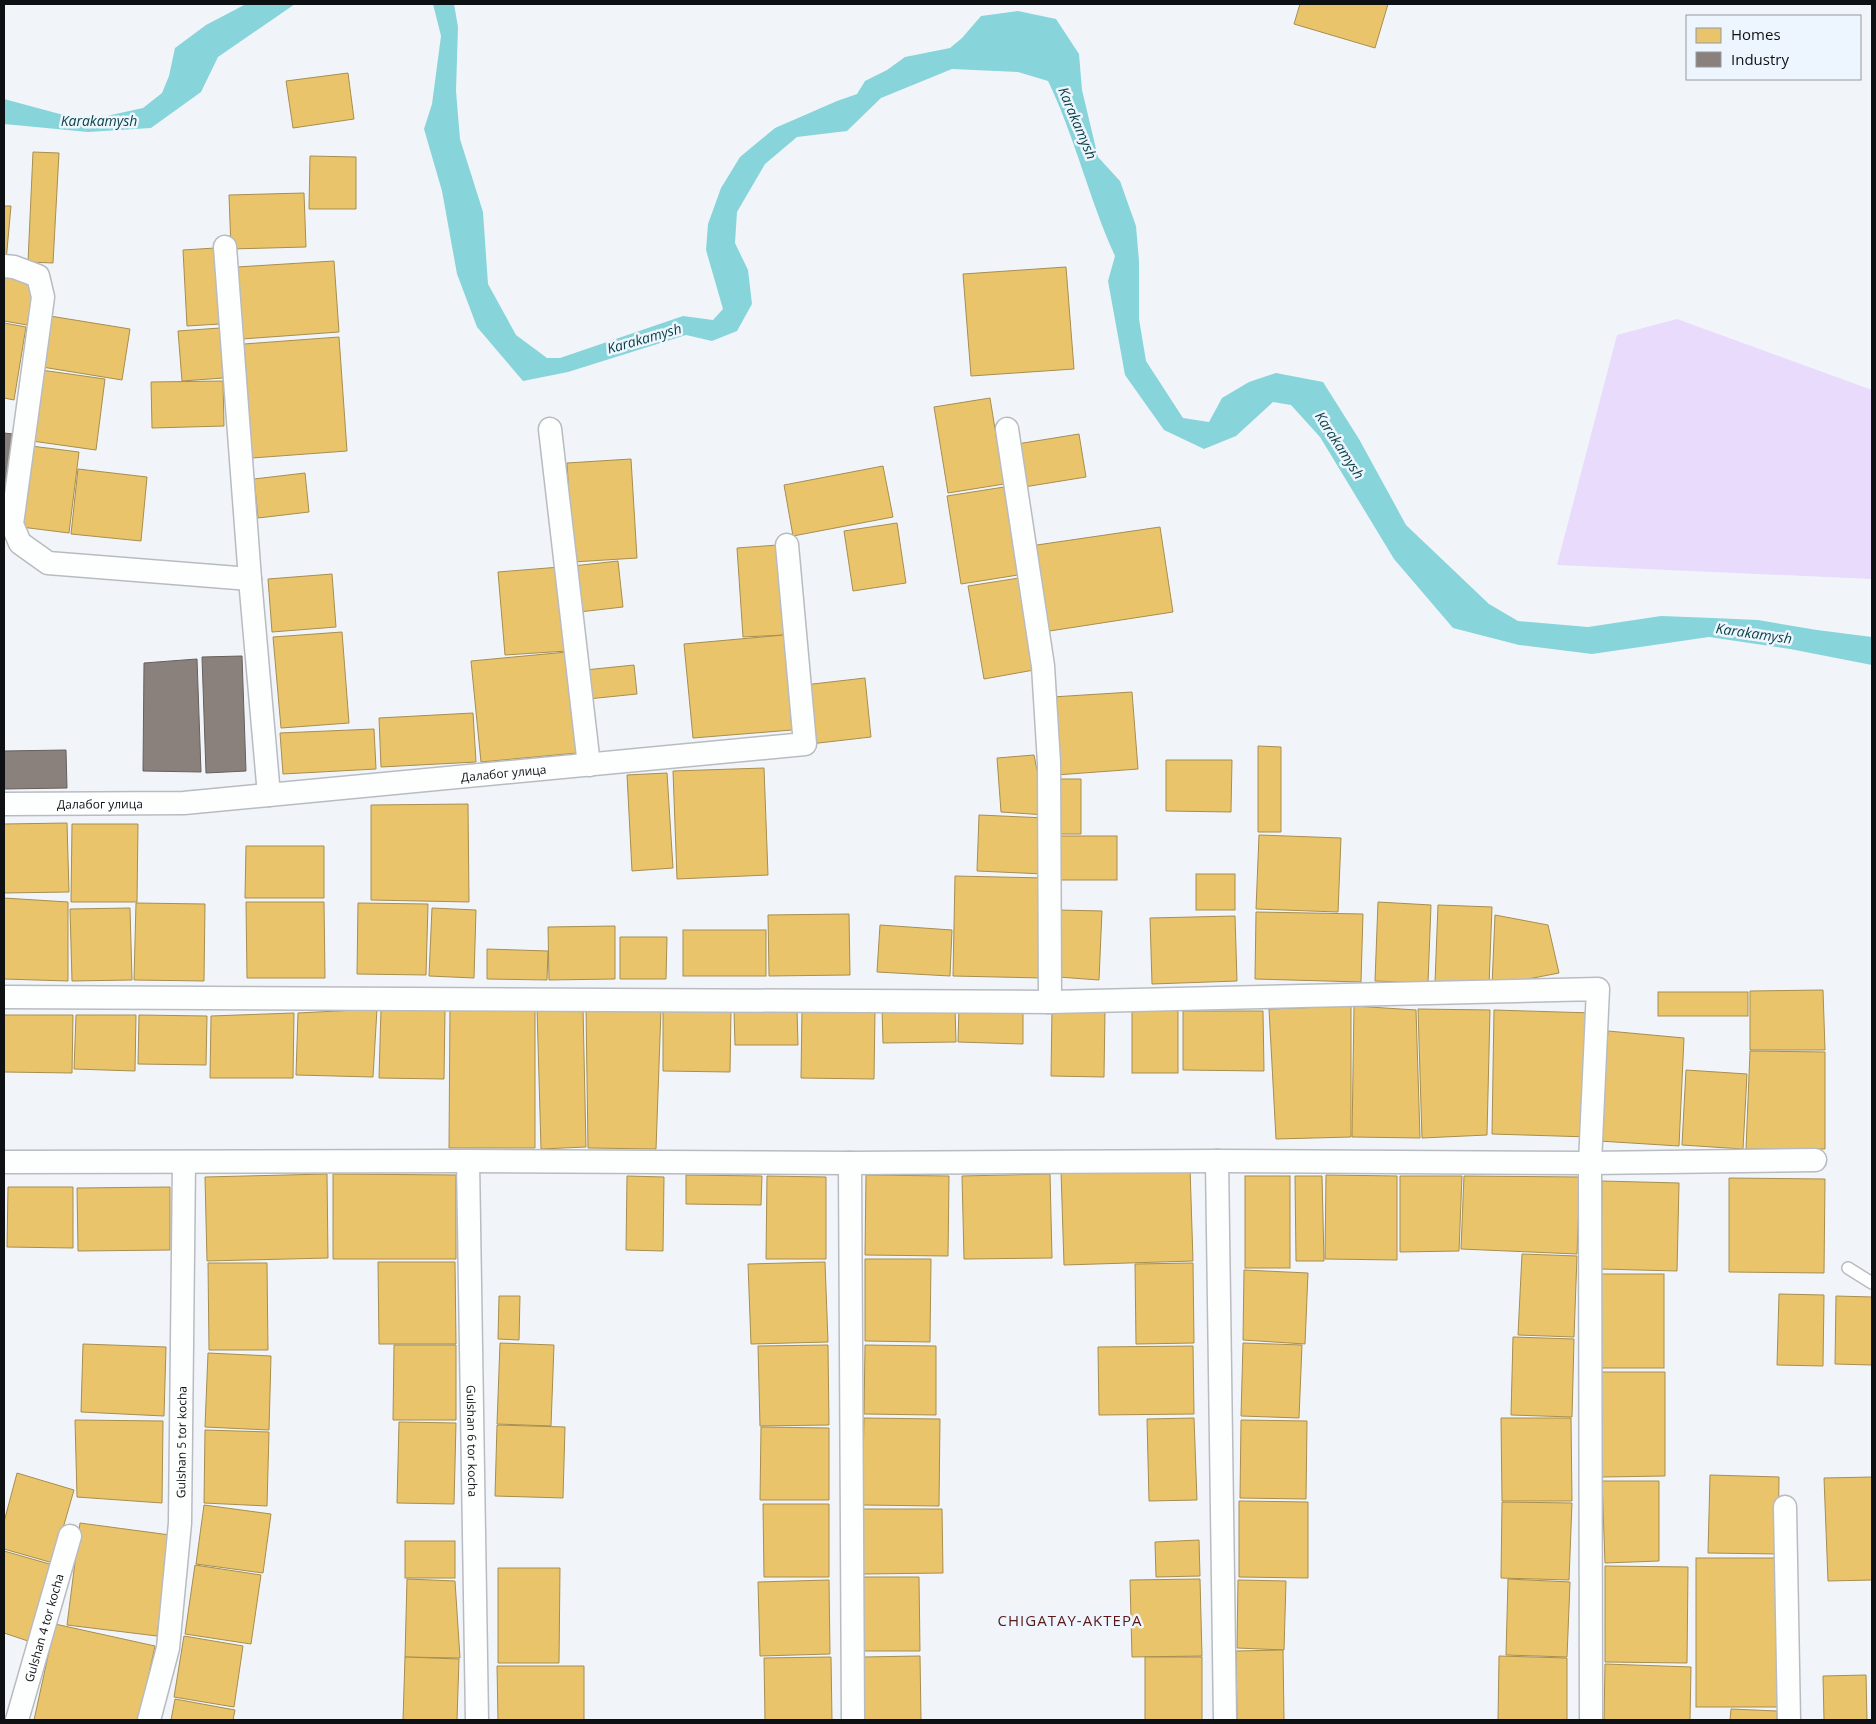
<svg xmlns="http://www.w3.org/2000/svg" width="1876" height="1724" font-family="'Open Sans',sans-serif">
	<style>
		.green { fill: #e8dbfb }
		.water { fill: #87d5da }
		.homes { fill: #e9c46a; stroke: #a78e50 }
		.industry { fill: #8a817c; stroke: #655f5d }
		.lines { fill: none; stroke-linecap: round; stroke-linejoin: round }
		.lane-casing { stroke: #b8bcc0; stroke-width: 14 }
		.street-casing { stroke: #b8bcc0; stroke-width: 25 }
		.lane { stroke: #fdfefe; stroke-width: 11 }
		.street { stroke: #fdfefe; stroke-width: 22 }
		.labels { text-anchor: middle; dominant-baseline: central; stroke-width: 5; stroke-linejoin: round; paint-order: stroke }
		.street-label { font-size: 12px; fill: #0e1114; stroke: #edf5fe }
		.water-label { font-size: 14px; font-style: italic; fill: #093e41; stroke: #edf5fe }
		.quarter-label { font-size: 15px; letter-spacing: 1px; fill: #5b1714; stroke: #edf5fe }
	</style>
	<rect width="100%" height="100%" fill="#f1f5fa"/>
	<polygon class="green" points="1677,319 1872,390 1872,579 1557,565 1617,335"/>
	<g class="water">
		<polygon points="246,4 295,4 218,57 201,92 151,128 88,132 4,124 4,99 71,117 97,118 143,108 162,93 169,76 175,48 206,25"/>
		<path d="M 433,4 L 454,4 L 458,27 L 456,91 L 460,139 L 483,212 L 488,284 L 516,335 L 547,358 L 560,358 L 683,316 L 713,320 L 723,309 L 706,250 L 708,224 L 721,188 L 740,157 L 775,128 L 837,101 L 857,94 L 865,81 L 887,70 L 905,57 L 950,48 L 962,38 L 981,16 L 1018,11 L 1056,19 L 1079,54 L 1082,90 L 1098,157 L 1120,181 L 1136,226 L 1139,261 L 1139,319 L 1146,361 L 1183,418 L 1209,422 L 1222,398 L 1249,382 L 1276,373 L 1323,382 L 1359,439 L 1406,525 L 1489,604 L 1518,621 L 1588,627 L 1661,616 L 1713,618 L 1758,620 L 1817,630 L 1872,637 L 1872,665 L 1790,649 L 1709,637 L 1592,654 L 1519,645 L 1453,628 L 1394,559 L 1320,437 L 1291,405 L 1273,402 L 1236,436 L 1204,449 L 1164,430 L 1125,375 L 1108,281 L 1115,256 C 1089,199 1075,137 1048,81 L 1018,72 L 952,69 L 881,98 L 847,131 L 797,137 L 765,164 L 737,212 L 735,243 L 748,270 L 752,304 L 737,331 L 712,341 L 686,335 L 568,372 L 523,381 L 477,327 L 457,274 L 442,191 L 424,129 L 432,104 L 441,36 Z"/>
	</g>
	<g class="homes">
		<polygon points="1300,4 1388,4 1375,48 1294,24"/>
		<polygon points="348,73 354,119 293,128 286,81"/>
		<polygon points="33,152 59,153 53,263 28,262"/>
		<polygon points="310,156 356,157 356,209 309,209"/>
		<polygon points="304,193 306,247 231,249 229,195"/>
		<polygon points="4,206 11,206 6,261 4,260"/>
		<polygon points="215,248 220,324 187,326 183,250"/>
		<polygon points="334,261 339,332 242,339 237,267"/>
		<polygon points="1066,267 1074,369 971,376 963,274"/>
		<polygon points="4,274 35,280 27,325 4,321"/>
		<polygon points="50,316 130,329 122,380 42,367"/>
		<polygon points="4,323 26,327 14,400 4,398"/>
		<polygon points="220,328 223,378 182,381 178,331"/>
		<polygon points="339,337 347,451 252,458 244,344"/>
		<polygon points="41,370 105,379 96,450 32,441"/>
		<polygon points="223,381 224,426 152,428 151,382"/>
		<polygon points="990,398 1004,484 948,493 934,407"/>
		<polygon points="1079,434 1086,477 1024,487 1017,444"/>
		<polygon points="31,446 79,452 69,533 21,527"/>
		<polygon points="631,459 637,558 573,562 567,463"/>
		<polygon points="883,466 893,517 793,536 784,485"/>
		<polygon points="78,469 147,477 141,541 71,534"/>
		<polygon points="305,473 309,512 258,518 254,479"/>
		<polygon points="1004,487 1018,575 961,584 947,496"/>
		<polygon points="897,523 906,583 853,591 844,531"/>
		<polygon points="1160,527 1173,612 1043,632 1030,546"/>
		<polygon points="778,545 784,635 743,637 737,548"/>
		<polygon points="618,561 623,607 579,612 573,566"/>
		<polygon points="560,567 567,651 505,655 498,572"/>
		<polygon points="332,574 336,627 272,632 268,579"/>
		<polygon points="1019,578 1034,670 984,679 968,586"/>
		<polygon points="342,632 349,723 281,728 273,637"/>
		<polygon points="784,635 792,730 693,738 684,644"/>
		<polygon points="567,652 577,753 481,762 471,661"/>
		<polygon points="634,665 637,694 588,699 585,670"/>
		<polygon points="865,678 871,737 810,744 804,685"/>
		<polygon points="1132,692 1138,769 1056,775 1052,697"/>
		<polygon points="473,713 476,762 381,767 379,718"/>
		<polygon points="374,729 376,769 283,774 280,733"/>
		<polygon points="1258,746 1281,747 1281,832 1258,832"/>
		<polygon points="1034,755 1046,815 1001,812 997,758"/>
		<polygon points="1166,760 1232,760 1231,812 1166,811"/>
		<polygon points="764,768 768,875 677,879 673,771"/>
		<polygon points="667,773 673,868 632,871 627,775"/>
		<polygon points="1056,779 1081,779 1081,834 1055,834"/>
		<polygon points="468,804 469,902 371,900 371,805"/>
		<polygon points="979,815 1046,818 1044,874 977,871"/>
		<polygon points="67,823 69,892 4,893 4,824"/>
		<polygon points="72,824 138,824 137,902 71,902"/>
		<polygon points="1259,835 1341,838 1338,912 1256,909"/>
		<rect x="1055" y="836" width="62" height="44"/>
		<polygon points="246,846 324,846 324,898 245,898"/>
		<rect x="1196" y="874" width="39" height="36"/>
		<polygon points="955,876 1044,878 1042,978 953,976"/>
		<polygon points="4,898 68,902 68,981 4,979"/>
		<polygon points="246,902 324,902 325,978 247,978"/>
		<polygon points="1378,902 1431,905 1428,983 1375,981"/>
		<polygon points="136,903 205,904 204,981 134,980"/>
		<polygon points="358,903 428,904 426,975 357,974"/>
		<polygon points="1438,905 1492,907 1489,985 1435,983"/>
		<polygon points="130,908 132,980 72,981 70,909"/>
		<polygon points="432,908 476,910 474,978 429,976"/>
		<polygon points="1058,910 1102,911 1099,980 1058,977"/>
		<polygon points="1256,912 1363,914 1361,982 1255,979"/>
		<polygon points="849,914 850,975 769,976 768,915"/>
		<polygon points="1495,915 1548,925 1559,973 1492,986"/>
		<polygon points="1235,916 1237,981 1152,984 1150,918"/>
		<polygon points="880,925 952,930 950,976 877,972"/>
		<polygon points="615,926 615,979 549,980 548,927"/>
		<rect x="683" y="930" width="83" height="46"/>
		<polygon points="620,937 667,937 666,979 620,979"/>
		<polygon points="487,949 548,951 547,980 487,979"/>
		<polygon points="1823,990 1825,1050 1750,1050 1750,991"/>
		<rect x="1658" y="992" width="90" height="24"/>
		<polygon points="1351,1006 1351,1137 1276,1139 1269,1009"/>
		<polygon points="1354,1006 1416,1010 1420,1138 1352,1137"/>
		<polygon points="583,1007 586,1147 541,1149 537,1008"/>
		<polygon points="586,1007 661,1009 656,1149 588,1148"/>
		<polygon points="959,1007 1023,1009 1023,1044 958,1042"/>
		<polygon points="450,1008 535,1009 535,1148 449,1148"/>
		<polygon points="955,1008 956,1042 883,1043 882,1009"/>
		<polygon points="377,1009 373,1077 296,1075 298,1013"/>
		<polygon points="381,1009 445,1010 444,1079 379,1078"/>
		<polygon points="663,1009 731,1010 730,1072 663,1071"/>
		<polygon points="802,1009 875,1010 874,1079 801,1078"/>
		<polygon points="1052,1009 1105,1010 1104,1077 1051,1076"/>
		<rect x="1132" y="1009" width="46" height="64"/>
		<polygon points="1418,1009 1490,1010 1487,1135 1422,1138"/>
		<polygon points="734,1010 797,1010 798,1045 735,1045"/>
		<polygon points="1494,1010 1593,1013 1589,1137 1492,1134"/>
		<polygon points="1183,1011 1263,1011 1264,1071 1183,1070"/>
		<polygon points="294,1013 293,1078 210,1078 211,1016"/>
		<polygon points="4,1015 73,1015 72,1073 4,1072"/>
		<polygon points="76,1015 136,1015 135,1071 74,1069"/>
		<polygon points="139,1015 207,1016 206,1065 138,1064"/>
		<polygon points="1608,1031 1684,1038 1679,1146 1599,1141"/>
		<polygon points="1750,1051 1825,1052 1825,1149 1746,1149"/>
		<polygon points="1686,1070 1747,1074 1743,1149 1682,1145"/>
		<polygon points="1190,1167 1193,1261 1064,1265 1061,1171"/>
		<polygon points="327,1174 328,1258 207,1261 205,1177"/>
		<polygon points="333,1174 456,1175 456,1259 333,1259"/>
		<polygon points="1050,1174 1052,1258 964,1259 962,1176"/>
		<polygon points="686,1175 762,1176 761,1205 686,1204"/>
		<polygon points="866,1175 949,1176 948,1256 865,1255"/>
		<polygon points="1326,1175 1397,1176 1397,1260 1325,1259"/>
		<polygon points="627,1176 664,1177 663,1251 626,1250"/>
		<polygon points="767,1176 826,1177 826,1259 766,1259"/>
		<rect x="1245" y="1176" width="45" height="92"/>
		<polygon points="1295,1176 1322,1176 1324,1261 1296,1261"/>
		<polygon points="1400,1176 1462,1176 1459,1251 1400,1252"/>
		<polygon points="1464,1176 1580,1177 1577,1254 1461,1249"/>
		<polygon points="1729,1178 1825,1179 1824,1273 1729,1272"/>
		<polygon points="1602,1181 1679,1183 1677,1271 1601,1269"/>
		<polygon points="8,1187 73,1187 73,1248 7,1247"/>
		<polygon points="170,1187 170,1250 78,1251 77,1188"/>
		<polygon points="1522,1254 1577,1256 1574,1337 1518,1335"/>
		<polygon points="865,1259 931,1259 930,1342 865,1341"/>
		<polygon points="378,1262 455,1262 456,1344 379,1344"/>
		<polygon points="825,1262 828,1342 751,1344 748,1264"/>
		<polygon points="208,1263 267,1263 268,1350 209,1350"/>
		<polygon points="1193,1263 1194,1343 1136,1344 1135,1264"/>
		<polygon points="1244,1270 1308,1273 1305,1344 1243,1340"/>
		<rect x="1599" y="1274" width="65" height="94"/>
		<polygon points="1779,1294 1824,1295 1823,1366 1777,1365"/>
		<polygon points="499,1296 520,1296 519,1340 498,1339"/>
		<polygon points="1836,1296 1872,1297 1872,1365 1835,1364"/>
		<polygon points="1513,1337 1574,1339 1572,1417 1511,1415"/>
		<polygon points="500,1343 554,1345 551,1426 497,1424"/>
		<polygon points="1243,1343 1302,1345 1299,1418 1241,1416"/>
		<polygon points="83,1344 166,1347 164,1416 81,1412"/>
		<polygon points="394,1345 456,1345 456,1420 393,1420"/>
		<polygon points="828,1345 829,1425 760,1426 758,1346"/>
		<polygon points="865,1345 936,1346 936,1415 864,1414"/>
		<polygon points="1193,1346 1194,1414 1099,1415 1098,1347"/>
		<polygon points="208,1353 271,1356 269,1430 205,1427"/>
		<polygon points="1600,1372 1665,1372 1665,1476 1602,1477"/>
		<polygon points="864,1418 940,1419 939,1506 862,1505"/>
		<polygon points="1194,1418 1197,1500 1149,1501 1147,1419"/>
		<polygon points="1501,1418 1571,1418 1572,1501 1502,1501"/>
		<polygon points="75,1420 163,1421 162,1503 77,1497"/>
		<polygon points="1241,1420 1307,1421 1306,1499 1240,1498"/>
		<polygon points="399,1422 456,1423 454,1504 397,1503"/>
		<polygon points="497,1425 565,1427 563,1498 495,1496"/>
		<polygon points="761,1427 829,1428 829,1500 760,1500"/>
		<polygon points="205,1430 269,1432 267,1506 204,1503"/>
		<polygon points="17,1473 74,1490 53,1563 4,1549 4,1522"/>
		<polygon points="1710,1475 1779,1477 1778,1554 1708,1553"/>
		<polygon points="1872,1477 1872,1580 1828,1581 1824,1478"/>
		<polygon points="1602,1481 1659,1481 1659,1561 1605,1563"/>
		<polygon points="1239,1501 1308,1502 1308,1578 1239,1577"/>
		<polygon points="1502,1502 1572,1503 1569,1580 1501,1578"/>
		<polygon points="763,1504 829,1504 829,1577 764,1577"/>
		<polygon points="204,1505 271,1514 263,1573 196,1564"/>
		<polygon points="862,1509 942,1509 943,1573 863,1574"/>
		<polygon points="80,1523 170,1535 157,1636 67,1625"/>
		<polygon points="1199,1540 1200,1576 1156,1577 1155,1542"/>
		<rect x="405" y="1541" width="50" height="37"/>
		<polygon points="4,1551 53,1565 28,1641 4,1633"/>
		<rect x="1696" y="1558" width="82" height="149"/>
		<polygon points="195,1565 261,1575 251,1644 185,1634"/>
		<polygon points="1605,1566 1688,1567 1687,1663 1605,1662"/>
		<polygon points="498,1568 560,1568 559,1663 498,1663"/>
		<polygon points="863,1577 919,1577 920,1651 863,1651"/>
		<polygon points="407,1579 455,1581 460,1658 405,1657"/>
		<polygon points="1200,1579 1202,1656 1132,1657 1130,1580"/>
		<polygon points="1508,1579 1570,1582 1567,1657 1506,1655"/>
		<polygon points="829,1580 830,1654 760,1656 758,1582"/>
		<polygon points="1238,1580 1286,1581 1284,1650 1237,1648"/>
		<polygon points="55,1624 155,1646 139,1720 34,1720"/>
		<polygon points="184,1636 243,1646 234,1707 174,1697"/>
		<polygon points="1283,1650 1284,1720 1237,1720 1236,1651"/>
		<polygon points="920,1656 921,1720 864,1720 863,1657"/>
		<polygon points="1499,1656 1567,1658 1567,1720 1498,1720"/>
		<polygon points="405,1657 459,1659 457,1720 403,1720"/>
		<polygon points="831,1657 832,1720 765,1720 764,1658"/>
		<rect x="1145" y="1657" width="57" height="63"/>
		<polygon points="1605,1664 1691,1667 1690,1720 1604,1720"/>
		<polygon points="497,1666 584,1666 584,1720 498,1720"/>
		<polygon points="1866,1675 1867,1720 1824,1720 1823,1676"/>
		<polygon points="175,1699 235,1710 233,1720 171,1720"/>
		<polygon points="1731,1709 1777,1711 1777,1720 1730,1720"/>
	</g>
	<g class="industry">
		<polygon points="4,433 13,434 4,509"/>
		<polygon points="242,656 246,771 206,773 202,657"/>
		<polygon points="197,659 201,772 143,771 144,663"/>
		<polygon points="66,750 67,788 4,789 4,751"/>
	</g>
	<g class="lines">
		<defs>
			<polyline id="lane" points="1848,1268 1872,1283"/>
			<g id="street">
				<polyline points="225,247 250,579 269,795"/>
				<polyline points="4,266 14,267 38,276 43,297 12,524 20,543 48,563 250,579"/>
				<polyline points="550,429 589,765"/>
				<polyline points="1007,429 1043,666 1049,763 1050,1002"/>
				<path id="s1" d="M 4,804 L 184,803 L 805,744 L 787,545"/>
				<polyline points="4,997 1050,1002 1598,989 1590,1163 1591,1720"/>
				<path id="s2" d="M 468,1161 L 477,1720"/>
				<polyline points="1217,1161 1225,1720"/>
				<polyline points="4,1162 468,1161 850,1163 1217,1161 1590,1163 1815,1160"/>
				<polyline points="850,1163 853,1720"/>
				<polyline points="1785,1507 1789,1720"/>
				<path id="s3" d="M 17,1720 L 70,1536"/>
				<path id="s4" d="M 149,1720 L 168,1648 L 180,1523 L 184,1162"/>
			</g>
		</defs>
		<use href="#lane" class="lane-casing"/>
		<use href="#street" class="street-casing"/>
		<use href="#lane" class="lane"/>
		<use href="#street" class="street"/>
	</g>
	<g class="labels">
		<g class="street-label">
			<text stroke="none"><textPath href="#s1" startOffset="501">Далабог улица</textPath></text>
			<text stroke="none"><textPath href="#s1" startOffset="96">Далабог улица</textPath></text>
			<text stroke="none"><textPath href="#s2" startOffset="280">Gulshan 6 tor kocha</textPath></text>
			<text stroke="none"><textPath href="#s4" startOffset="281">Gulshan 5 tor kocha</textPath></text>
			<text stroke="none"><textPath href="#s3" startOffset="96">Gulshan 4 tor kocha</textPath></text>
		</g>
		<g class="water-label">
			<text x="99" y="120">Karakamysh</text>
			<text transform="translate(1078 123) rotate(67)">Karakamysh</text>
			<text transform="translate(644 338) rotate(-16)">Karakamysh</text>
			<text transform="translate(1340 445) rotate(57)">Karakamysh</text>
			<text transform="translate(1754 633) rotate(8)">Karakamysh</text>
		</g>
		<g class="quarter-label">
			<text x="1070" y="1620">CHIGATAY-AKTEPA</text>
		</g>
	</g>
	<rect width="1876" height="1724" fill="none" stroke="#0e1114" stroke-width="10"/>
	<rect x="1686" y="15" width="175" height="65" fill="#edf5fe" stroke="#949aa0"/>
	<rect x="1696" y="28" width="25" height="15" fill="#e9c46a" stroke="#949aa0"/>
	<text x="1731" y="40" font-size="15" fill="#0e1114">Homes</text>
	<rect x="1696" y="52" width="25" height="15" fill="#8a817c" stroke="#949aa0"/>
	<text x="1731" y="65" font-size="15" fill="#0e1114">Industry</text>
</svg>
